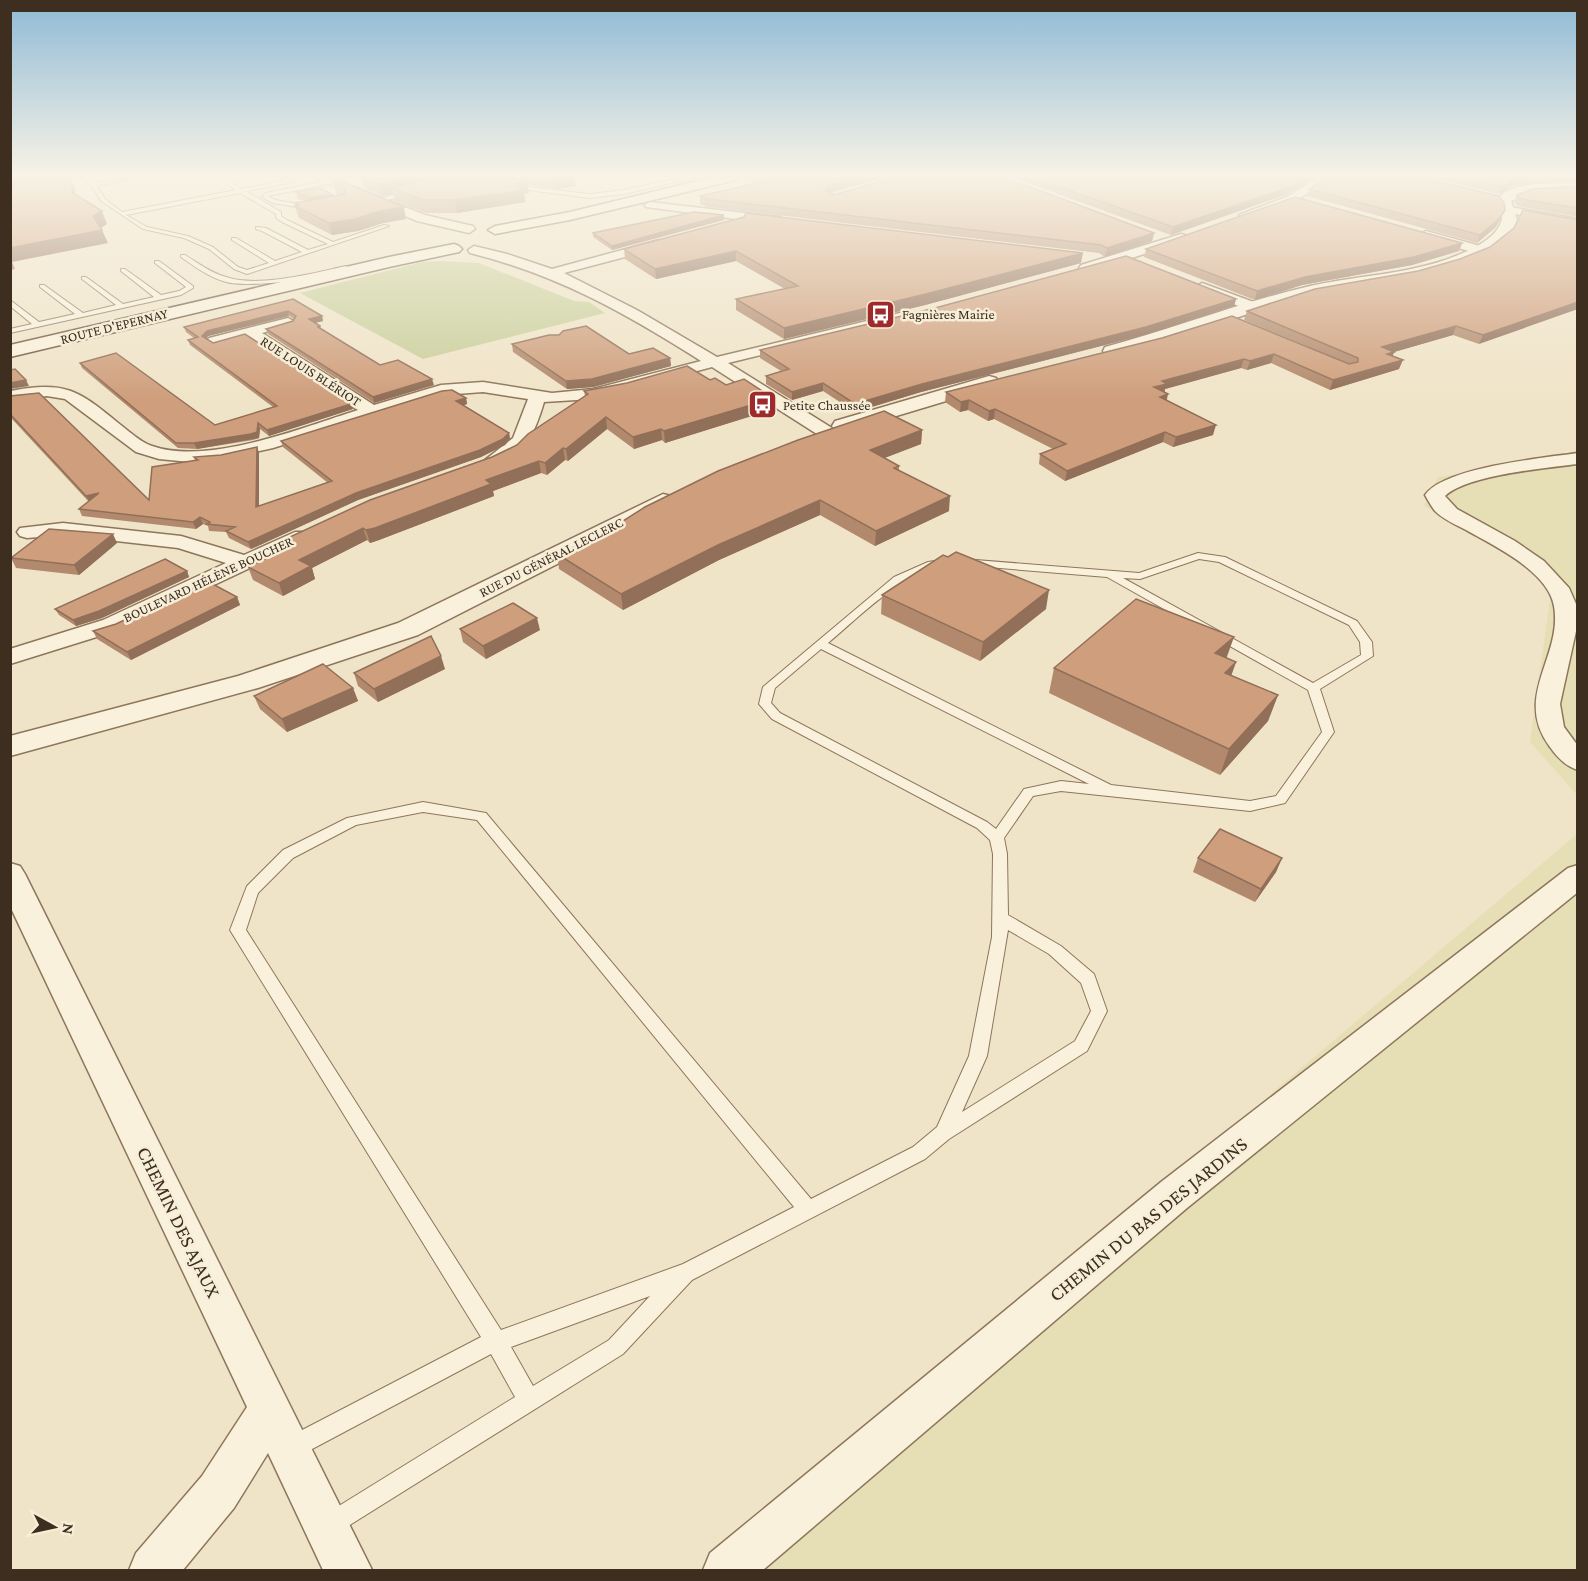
<svg xmlns="http://www.w3.org/2000/svg" width="1588" height="1581" font-family="'Crimson Pro',serif">
	<style>
		.farmland { fill: #e6deb5 }
		.green { fill: #c9cf9b }
		.lines { fill: none; stroke-linecap: round; stroke-linejoin: round }
		.service-casing { stroke: #8d765c; stroke-width: 2 }
		.minor-casing { stroke: #8d765c; stroke-width: 3 }
		.tertiary-casing { stroke: #8d765c; stroke-width: 3 }
		.secondary-casing { stroke: #6f573f; stroke-width: 3 }
		.service { fill: #faf1dc; fill-rule: evenodd }
		.minor { fill: #faf1dc; fill-rule: evenodd }
		.tertiary { fill: #faf1dc; fill-rule: evenodd }
		.secondary { fill: #faf1dc; fill-rule: evenodd }
		.wall { fill: #b2896c }
		.shaded-wall { fill: #916f58 }
		.building { fill: #cf9f7d; stroke: #916f58; stroke-width: 1.5 }
		.labels { text-anchor: middle; dominant-baseline: central; stroke-width: 5; stroke-linejoin: round; paint-order: stroke }
		.far-poi-label { font-size: 14px; fill: #3d2e20; stroke: #f7eed8; text-anchor: start }
		.far-street-label { font-size: 14px; fill: #3d2e20; stroke: #f7eed8 }
		.near-street-label { font-size: 20px; fill: #3d2e20; stroke: #f7eed8 }
	</style>
	<rect width="100%" height="100%" fill="#f0e4c8"/>
	<g class="farmland">
		<polygon points="1577,456 1577,795 1530,742 1553,578 1424,506 1438,477"/>
		<polygon points="1577,834 1577,1570 710,1570"/>
	</g>
	<polygon class="green" points="440,261 479,263 574,301 589,302 605,313 423,359 300,293 422,262"/>
	<g class="lines">
		<defs>
			<g id="service">
				<path d="M 80,177 L 87,177 L 95,183 L 140,177 L 97,186 L 105,199 L 122,212 L 236,190 L 215,177 L 222,177 L 242,189 L 286,180 L 280,177 L 293,180 L 293,182 L 246,191 L 281,212 L 281,216 L 287,220 L 333,242 L 384,225 L 389,226 L 247,274 L 234,269 L 209,249 L 184,238 L 143,229 L 101,201 L 92,186 ZM 240,193 L 276,214 L 276,218 L 282,222 L 328,244 L 308,250 L 266,228 L 256,227 L 256,229 L 262,231 L 302,252 L 275,261 L 236,238 L 232,238 L 232,240 L 269,263 L 247,270 L 238,267 L 213,247 L 188,236 L 147,227 L 126,215 Z"/>
				<polygon points="686,177 697,177 624,194 590,198 507,187 510,185 590,194 624,190"/>
				<polygon points="330,180 332,183 268,196 275,200 316,207 314,210 273,203 262,197 266,193"/>
				<polygon points="412,190 414,193 379,202 376,200"/>
				<path d="M 181,255 L 185,255 C 198,263 211,273 226,277 C 259,288 313,273 346,266 L 349,268 C 329,279 249,288 226,282 C 209,277 195,267 181,257 Z"/>
				<polygon points="155,261 159,261 193,286 193,288 181,295 10,333 10,329 32,324 10,306 10,300 39,322 75,314 40,287 40,285 44,285 83,313 116,305 82,279 82,277 86,277 123,304 154,297 121,271 121,269 125,269 161,295 179,291 186,287 155,263"/>
				<path d="M 1198,553 L 1225,557 L 1357,621 L 1372,642 L 1373,656 L 1320,689 L 1334,732 L 1285,803 L 1250,811 L 1061,791 L 1033,796 L 1004,838 L 1007,854 L 1008,915 L 1061,946 L 1094,974 L 1107,1011 L 1087,1051 L 949,1139 L 925,1159 L 692,1280 L 623,1354 L 337,1533 L 329,1537 L 321,1533 L 317,1525 L 321,1517 L 515,1397 L 491,1354 L 299,1456 L 291,1459 L 283,1456 L 280,1448 L 283,1440 L 481,1337 L 230,930 L 247,886 L 283,850 L 347,818 L 423,802 L 486,813 L 811,1199 L 913,1147 L 937,1127 L 969,1056 L 992,937 L 993,854 L 990,840 L 977,828 L 772,719 L 759,704 L 763,687 L 894,577 L 928,562 L 941,560 L 946,563 L 945,565 C 898,576 864,613 828,643 L 1111,785 L 1250,801 L 1276,796 L 1322,732 L 1308,690 L 1107,577 L 963,565 L 958,562 L 963,559 L 1139,573 ZM 1199,559 L 1219,562 L 1349,625 L 1360,642 L 1361,655 L 1313,683 L 1123,578 L 1140,579 ZM 821,649 L 1089,784 L 1061,781 L 1024,789 L 996,829 L 987,822 L 780,713 L 771,703 L 775,688 ZM 423,812 L 477,820 L 794,1207 L 683,1264 L 501,1330 L 246,930 L 258,893 L 293,858 L 356,825 ZM 1008,930 L 1049,954 L 1081,983 L 1091,1011 L 1075,1041 L 962,1112 L 987,1056 ZM 650,1296 L 609,1340 L 533,1386 L 511,1347 Z"/>
			</g>
			<g id="minor">
				<polygon points="314,177 329,177 425,215 473,226 475,229 469,233 417,221"/>
				<polygon points="1319,177 1332,177 1297,200 1249,218 1245,219 1239,215 1289,196"/>
				<polygon points="650,202 780,217 786,221 780,225 646,207 644,205"/>
				<polygon points="1510,207 1578,219 1578,227 1506,212 1504,210"/>
				<polygon points="1426,231 1484,247 1486,250 1480,254 1422,238 1420,235"/>
				<polygon points="1181,234 1185,235 1187,238 1185,241 1091,271 1081,271 1079,268 1081,265"/>
				<path d="M 659,240 L 665,244 L 663,247 L 564,273 L 637,310 L 717,357 L 904,312 L 911,316 L 909,319 L 728,363 L 832,428 L 835,432 L 832,436 L 820,436 L 712,367 L 593,399 L 544,402 C 537,426 521,472 488,464 L 485,460 L 513,438 L 528,399 L 483,392 L 443,395 L 273,448 L 223,459 L 190,462 L 159,459 L 136,452 L 65,399 L 47,396 L 10,401 L 10,391 C 68,380 79,391 122,426 C 131,433 142,443 152,446 C 208,466 304,427 358,410 L 247,337 L 214,346 L 206,341 L 209,338 L 288,318 L 295,322 L 293,325 L 262,333 L 374,405 L 441,385 L 483,382 L 552,393 L 593,389 L 701,361 C 625,313 558,275 470,253 L 468,250 L 474,246 L 507,254 L 552,269 Z"/>
				<polygon points="1202,283 1259,304 1261,307 1259,310 1249,310 1197,290 1195,287"/>
				<path d="M 1578,453 L 1578,464 C 1546,468 1467,475 1445,496 L 1457,509 L 1515,541 L 1544,561 L 1569,588 L 1576,604 L 1578,622 L 1560,704 L 1564,727 L 1578,746 L 1578,770 C 1565,766 1557,757 1550,747 C 1512,696 1563,657 1554,606 C 1548,571 1494,546 1466,530 C 1456,525 1443,519 1435,511 C 1431,506 1428,500 1425,495 C 1445,467 1543,458 1578,453 Z"/>
				<polygon points="63,523 181,536 244,555 295,532 309,532 312,536 309,540 119,630 10,664 10,649 103,620 226,563 178,548 63,535 27,538 20,536 17,532 20,528"/>
				<polygon points="10,863 20,866 25,874 372,1570 323,1570 268,1453 234,1508 183,1570 129,1570 136,1553 202,1476 247,1407 10,906"/>
				<polygon points="1578,865 1578,892 1187,1208 763,1570 703,1570 710,1553 1161,1182 1568,868"/>
			</g>
			<g id="tertiary">
				<path d="M 1578,183 L 1578,191 L 1529,194 L 1511,201 L 1517,219 C 1513,239 1492,251 1476,259 C 1425,283 1366,283 1312,295 C 1244,312 1180,340 1112,357 L 1105,355 L 1103,351 L 1105,347 C 1173,329 1238,303 1306,287 C 1352,276 1401,275 1445,260 C 1464,253 1497,241 1502,219 L 1496,200 C 1514,179 1553,184 1578,183 Z"/>
				<polygon points="989,376 996,378 999,382 996,386 843,432 835,431 832,426 835,421"/>
				<polygon points="663,494 671,496 675,501 671,506 418,635 258,688 10,756 10,736 238,676 398,623"/>
			</g>
			<g id="secondary">
				<polygon points="714,177 738,177 736,180 570,220 495,234 488,230 495,226 570,212"/>
				<polygon points="454,244 459,246 462,249 459,252 389,267 10,357 10,345 389,257"/>
			</g>
		</defs>
		<use href="#service" class="service-casing"/>
		<use href="#minor" class="minor-casing"/>
		<use href="#tertiary" class="tertiary-casing"/>
		<use href="#secondary" class="secondary-casing"/>
		<use href="#service" class="service"/>
		<use href="#minor" class="minor"/>
		<use href="#tertiary" class="tertiary"/>
		<use href="#secondary" class="secondary"/>
	</g>
	<g class="wall">
		<polygon points="361,177 574,177 576,186 557,189 528,185 529,193 524,194 525,202 457,213 426,213 395,201 393,194 383,196 364,188"/>
		<polygon points="740,177 886,177 830,193 834,195 1154,233 1152,241 1105,257 1099,253 708,207 700,204 700,196 755,183"/>
		<polygon points="1011,177 1315,177 1288,194 1171,235"/>
		<polygon points="1426,177 1578,177 1578,181 1534,182 1512,186 1500,194"/>
		<polygon points="333,182 406,219 383,223 358,231 332,235 299,218 295,206 296,206 295,203 305,201 298,199 296,192 333,196 339,195 336,193"/>
		<polygon points="1578,186 1578,217 1517,206 1514,202 1517,195"/>
		<polygon points="1309,189 1505,210 1496,227 1477,243 1307,196"/>
		<polygon points="724,215 724,220 612,250 593,237 593,233"/>
		<polygon points="744,217 1081,263 925,305 784,339 736,310 736,299 785,289 736,261 656,279 625,259 624,249"/>
		<polygon points="1578,220 1479,344 1453,335 1394,352 1392,356 1399,369 1330,390 1271,363 1247,370 1241,368 1165,389 1165,392 1167,400 1213,435 1173,447 1163,442 1065,481 1039,464 1040,454 1053,449 994,419 988,421 968,410 960,412 945,402 946,392 1309,347 1244,320 1247,311 1418,271 1460,259"/>
		<polygon points="1462,243 1459,251 1412,265 1302,285 1255,300 1144,257 1146,249"/>
		<polygon points="293,299 322,316 323,321 315,323 320,326 321,329 380,365 434,385 374,403 268,334 266,329 293,321 294,319 289,316 208,336 206,339 213,343 351,404 353,409 269,436 260,429 259,438 253,440 197,449 178,448 82,368 80,363 215,425 273,407 190,345 188,340 194,338 186,332 184,327"/>
		<polygon points="1236,299 1234,306 1144,335 921,392 855,412 823,391 792,400 766,384 766,376 781,371 760,358 760,350"/>
		<polygon points="512,344 629,354 670,358 671,366 593,387 567,389 513,352"/>
		<polygon points="710,380 770,396 770,407 758,411 758,414 665,443 662,440 634,449 607,429 568,461 565,460 547,475 541,473 493,491 494,496 379,540 370,543 367,540 312,568 315,579 283,596 253,580 248,567 271,556 268,547 492,457 517,445 585,396 584,391"/>
		<polygon points="10,396 149,500 195,461 194,457 221,455 257,447 259,453 259,506 328,483 283,447 281,441 466,398 467,404 463,406 509,433 510,439 505,445 481,457 358,500 251,549 229,538 226,532 209,531 208,526 203,524 196,529 82,516 79,509 89,502 12,419 10,419"/>
		<polygon points="922,430 921,444 884,458 899,466 899,471 949,511 875,546 820,515 719,560 623,610 559,569 557,554 601,535"/>
		<polygon points="117,543 79,575 16,568 11,558"/>
		<polygon points="948,557 1046,609 980,661 881,614 882,595"/>
		<polygon points="187,571 189,577 102,618 76,626 59,615 55,609"/>
		<polygon points="237,597 240,605 131,660 97,639 93,631"/>
		<polygon points="460,629 540,630 486,659 463,642"/>
		<polygon points="1226,658 1236,662 1231,675 1278,695 1268,721 1220,775 1049,693 1054,668"/>
		<polygon points="445,669 378,702 358,686 354,673"/>
		<polygon points="353,688 358,701 287,732 260,709 254,696"/>
		<polygon points="1198,858 1282,858 1276,872 1255,902 1193,872"/>
	</g>
	<g class="shaded-wall">
		<polygon points="70,177 74,187 78,205 73,193"/>
		<polygon points="409,177 445,177 392,188 393,194 383,196 380,184"/>
		<polygon points="555,177 574,177 576,186 557,189"/>
		<polygon points="860,177 886,177 828,193 825,190 829,186"/>
		<polygon points="1305,177 1315,177 1288,194 1171,235 1173,227"/>
		<polygon points="1526,177 1536,177 1534,182 1512,186 1500,194 1502,187 1515,179"/>
		<polygon points="527,181 529,193 524,194 525,202 457,213 455,200 516,183"/>
		<polygon points="333,195 334,201 313,204 311,198"/>
		<polygon points="404,207 406,219 383,223 358,231 332,235 329,223 380,211"/>
		<polygon points="1505,210 1496,227 1477,243 1480,235"/>
		<polygon points="102,211 107,224 98,230 93,216"/>
		<polygon points="724,215 724,220 612,250 612,246"/>
		<polygon points="102,230 108,243 12,262 15,269 10,270 10,248"/>
		<polygon points="1154,233 1152,241 1105,257 1107,248"/>
		<polygon points="1462,243 1459,251 1412,265 1302,285 1255,300 1257,291 1305,277"/>
		<polygon points="736,251 736,261 656,279 655,269"/>
		<polygon points="1083,253 1081,263 925,305 784,339 784,328"/>
		<polygon points="1236,299 1234,306 1144,335 921,392 855,412 855,404 922,384"/>
		<polygon points="1578,302 1578,309 1479,344 1483,335"/>
		<polygon points="288,311 289,316 208,336 204,341 202,336 207,331"/>
		<polygon points="322,316 323,321 310,324 309,319"/>
		<polygon points="1456,326 1453,335 1394,352 1391,361 1382,347"/>
		<polygon points="1274,354 1271,363 1247,370 1250,361"/>
		<polygon points="670,358 671,366 593,387 567,389 566,381"/>
		<polygon points="1244,359 1241,368 1165,389 1164,393 1154,387 1162,381"/>
		<polygon points="1403,360 1399,369 1330,390 1333,380"/>
		<polygon points="432,379 434,385 374,403 373,397"/>
		<polygon points="26,380 29,386 10,389 10,383"/>
		<polygon points="823,383 823,391 792,400 792,392"/>
		<polygon points="1168,394 1166,404 1160,397"/>
		<polygon points="770,396 770,407 758,411 758,414 665,443 664,431"/>
		<polygon points="466,398 467,404 457,407 456,401"/>
		<polygon points="969,400 968,410 960,412 961,402"/>
		<polygon points="351,404 353,409 269,436 267,430"/>
		<polygon points="995,409 994,419 988,421 989,411"/>
		<polygon points="606,417 607,429 568,461 566,449"/>
		<polygon points="258,423 260,429 259,438 197,449 194,443"/>
		<polygon points="1216,425 1213,435 1173,447 1176,437"/>
		<polygon points="661,429 662,440 634,449 633,437"/>
		<polygon points="922,430 921,444 869,464 870,450"/>
		<polygon points="1165,432 1163,442 1065,481 1067,471"/>
		<polygon points="509,433 510,439 505,445 481,457 358,500 251,549 248,542 356,493"/>
		<polygon points="257,447 259,453 259,514 256,507"/>
		<polygon points="563,448 565,460 547,475 545,463"/>
		<polygon points="539,461 541,473 493,491 494,496 379,540 370,543 366,530 486,480"/>
		<polygon points="99,493 90,503 86,496"/>
		<polygon points="950,496 949,511 875,546 876,531"/>
		<polygon points="820,500 820,515 719,560 623,610 621,594 718,545"/>
		<polygon points="200,517 203,524 196,529 193,522"/>
		<polygon points="363,528 367,540 312,568 315,579 283,596 279,583 299,560"/>
		<polygon points="113,534 117,543 79,575 74,565"/>
		<polygon points="187,571 189,577 102,618 76,626 73,620"/>
		<polygon points="1049,590 1046,609 980,661 983,642"/>
		<polygon points="237,597 240,605 131,660 127,652"/>
		<polygon points="537,618 540,630 486,659 483,646"/>
		<polygon points="1234,637 1225,662 1215,653"/>
		<polygon points="441,656 445,669 378,702 374,689"/>
		<polygon points="1236,662 1227,688 1225,673"/>
		<polygon points="353,688 358,701 287,732 282,719"/>
		<polygon points="1278,695 1268,721 1220,775 1229,749"/>
		<polygon points="1282,858 1276,872 1255,902 1261,889"/>
	</g>
	<g class="building">
		<polygon points="10,177 70,177 73,193 102,211 93,216 102,230 10,248"/>
		<polygon points="363,177 409,177 380,184"/>
		<polygon points="435,177 499,177 527,181 516,183 524,190 455,200 423,200 392,188"/>
		<polygon points="757,177 860,177 829,186 825,190 834,195 895,177 1003,177 1154,233 1107,248 1101,245 708,199 700,196 766,181"/>
		<polygon points="1032,177 1305,177 1290,187 1173,227"/>
		<polygon points="1327,177 1419,177 1499,196 1504,203 1505,210 1499,219 1480,235 1309,189"/>
		<polygon points="1460,177 1526,177 1515,179 1502,187"/>
		<polygon points="340,181 404,207 380,211 355,219 329,223 295,206 299,205 295,203 345,194 345,188 333,182"/>
		<polygon points="1578,186 1578,208 1520,199 1517,195 1533,189"/>
		<polygon points="320,188 333,195 311,198 296,192"/>
		<polygon points="1295,197 1462,243 1414,257 1305,277 1257,291 1146,249"/>
		<polygon points="1523,210 1578,220 1578,302 1483,335 1456,326 1382,347 1394,352 1387,354 1403,360 1333,380 1274,354 1250,361 1244,359 1162,381 1167,384 1154,387 1168,394 1160,397 1216,425 1176,437 1165,432 1067,471 1040,454 1066,444 995,409 989,411 969,400 961,402 946,392 1162,338 1232,316 1349,364 1358,362 1358,358 1247,311 1315,289 1418,271 1460,259 1490,247 1514,228"/>
		<polygon points="694,212 724,215 612,246 593,233"/>
		<polygon points="746,213 1083,253 926,294 784,328 736,299 798,286 736,251 655,269 624,249 744,217"/>
		<polygon points="1126,256 1236,299 1146,327 922,384 855,404 823,383 792,392 766,376 789,369 760,350 935,308"/>
		<polygon points="293,299 322,316 309,319 320,326 318,327 380,365 398,360 432,379 373,397 266,329 293,321 296,316 288,311 207,331 202,336 213,343 245,334 351,404 267,430 258,423 257,432 251,434 194,443 176,443 80,363 116,353 215,425 277,406 188,340 198,337 184,327"/>
		<polygon points="586,326 629,354 653,348 670,358 592,379 566,381 512,344 549,335 559,335 563,331"/>
		<polygon points="687,366 710,380 715,378 726,385 744,379 770,396 753,400 758,403 664,431 661,429 633,437 606,417 566,449 563,448 545,463 539,461 486,480 491,484 375,528 366,530 363,528 299,560 311,566 279,583 248,567 278,553 268,547 370,500 492,457 517,445 528,434 588,394 584,391 627,383"/>
		<polygon points="15,369 26,380 10,383 10,370"/>
		<polygon points="452,390 466,398 456,401 509,433 503,439 480,450 356,493 248,542 226,531 235,527 207,524 210,522 200,517 193,522 79,509 99,493 86,496 10,414 10,396 39,393 149,500 152,467 198,460 194,457 221,455 257,447 256,507 332,481 281,441 442,391"/>
		<polygon points="884,411 922,430 870,450 899,466 894,468 950,496 876,531 820,500 718,545 621,594 557,554 601,535 645,507 718,471 798,440"/>
		<polygon points="49,529 113,534 74,565 11,558"/>
		<polygon points="956,552 1049,590 983,642 882,595 943,555 948,557"/>
		<polygon points="165,559 187,571 99,611 73,620 55,609"/>
		<polygon points="207,581 237,597 127,652 93,631 116,624"/>
		<polygon points="1136,599 1234,637 1215,653 1236,662 1225,673 1278,695 1229,749 1054,668"/>
		<polygon points="513,603 537,618 483,646 460,629"/>
		<polygon points="431,636 441,656 374,689 354,673"/>
		<polygon points="323,664 353,688 282,719 254,696"/>
		<polygon points="1220,829 1282,858 1261,889 1198,858"/>
	</g>
	<linearGradient id="sky" x2="0" y2="1"><stop stop-color="#8fbad6"/><stop offset="0.44" stop-color="#f8f3e6"/><stop offset="1" stop-color="#f8f3e6" stop-opacity="0"/></linearGradient>
	<rect width="1588" height="398" fill="url(#sky)"/>
	<defs>
		<symbol id="bus-square" viewBox="-11 -11 22 22"><rect x="-9" y="-9" width="18" height="18" rx="4" fill="#9e2a2b" stroke="#f7eed8"/><path d="M-5-6H5V4H4V6H2V4H-2V6H-4V4H-5ZM-3.5-4V0h7V-4ZM-3.5 1.2v1.5H-2V1.2ZM2 1.2v1.5H3.5V1.2Z" fill="#fff"/></symbol>
	</defs>
	<g fill-rule="evenodd">
		<use href="#bus-square" x="864" y="298" width="33" height="33"/>
		<use href="#bus-square" x="746" y="388" width="33" height="33"/>
	</g>
	<g class="labels">
		<g class="far-poi-label">
			<text x="902" y="314">Fagnières Mairie</text>
			<text x="783" y="405">Petite Chaussée</text>
		</g>
		<g class="far-street-label">
			<text transform="translate(114 326) rotate(-14)">ROUTE D'EPERNAY</text>
			<text transform="translate(311 371) rotate(33)">RUE LOUIS BLÉRIOT</text>
			<text transform="translate(551 557) rotate(-27)">RUE DU GÉNÉRAL LECLERC</text>
			<text transform="translate(208 579) rotate(-25)">BOULEVARD HÉLÈNE BOUCHER</text>
		</g>
		<g class="near-street-label">
			<text transform="translate(1148 1219) rotate(-39)">CHEMIN DU BAS DES JARDINS</text>
			<text transform="translate(179 1222) rotate(64)">CHEMIN DES AJAUX</text>
		</g>
	</g>
	<rect width="1588" height="1581" fill="none" stroke="#3d2e20" stroke-width="24"/>
	<g transform="translate(54 1527) rotate(98)" stroke="#f7eed8" stroke-width="4.5" paint-order="stroke">
	<path d="M0-4.5L10 22L0 15L-10 22Z" fill="#3d2e20"/>
	<text y="-9" font-size="16" font-weight="bold" text-anchor="middle" fill="#3d2e20">N</text>
	</g>
</svg>
